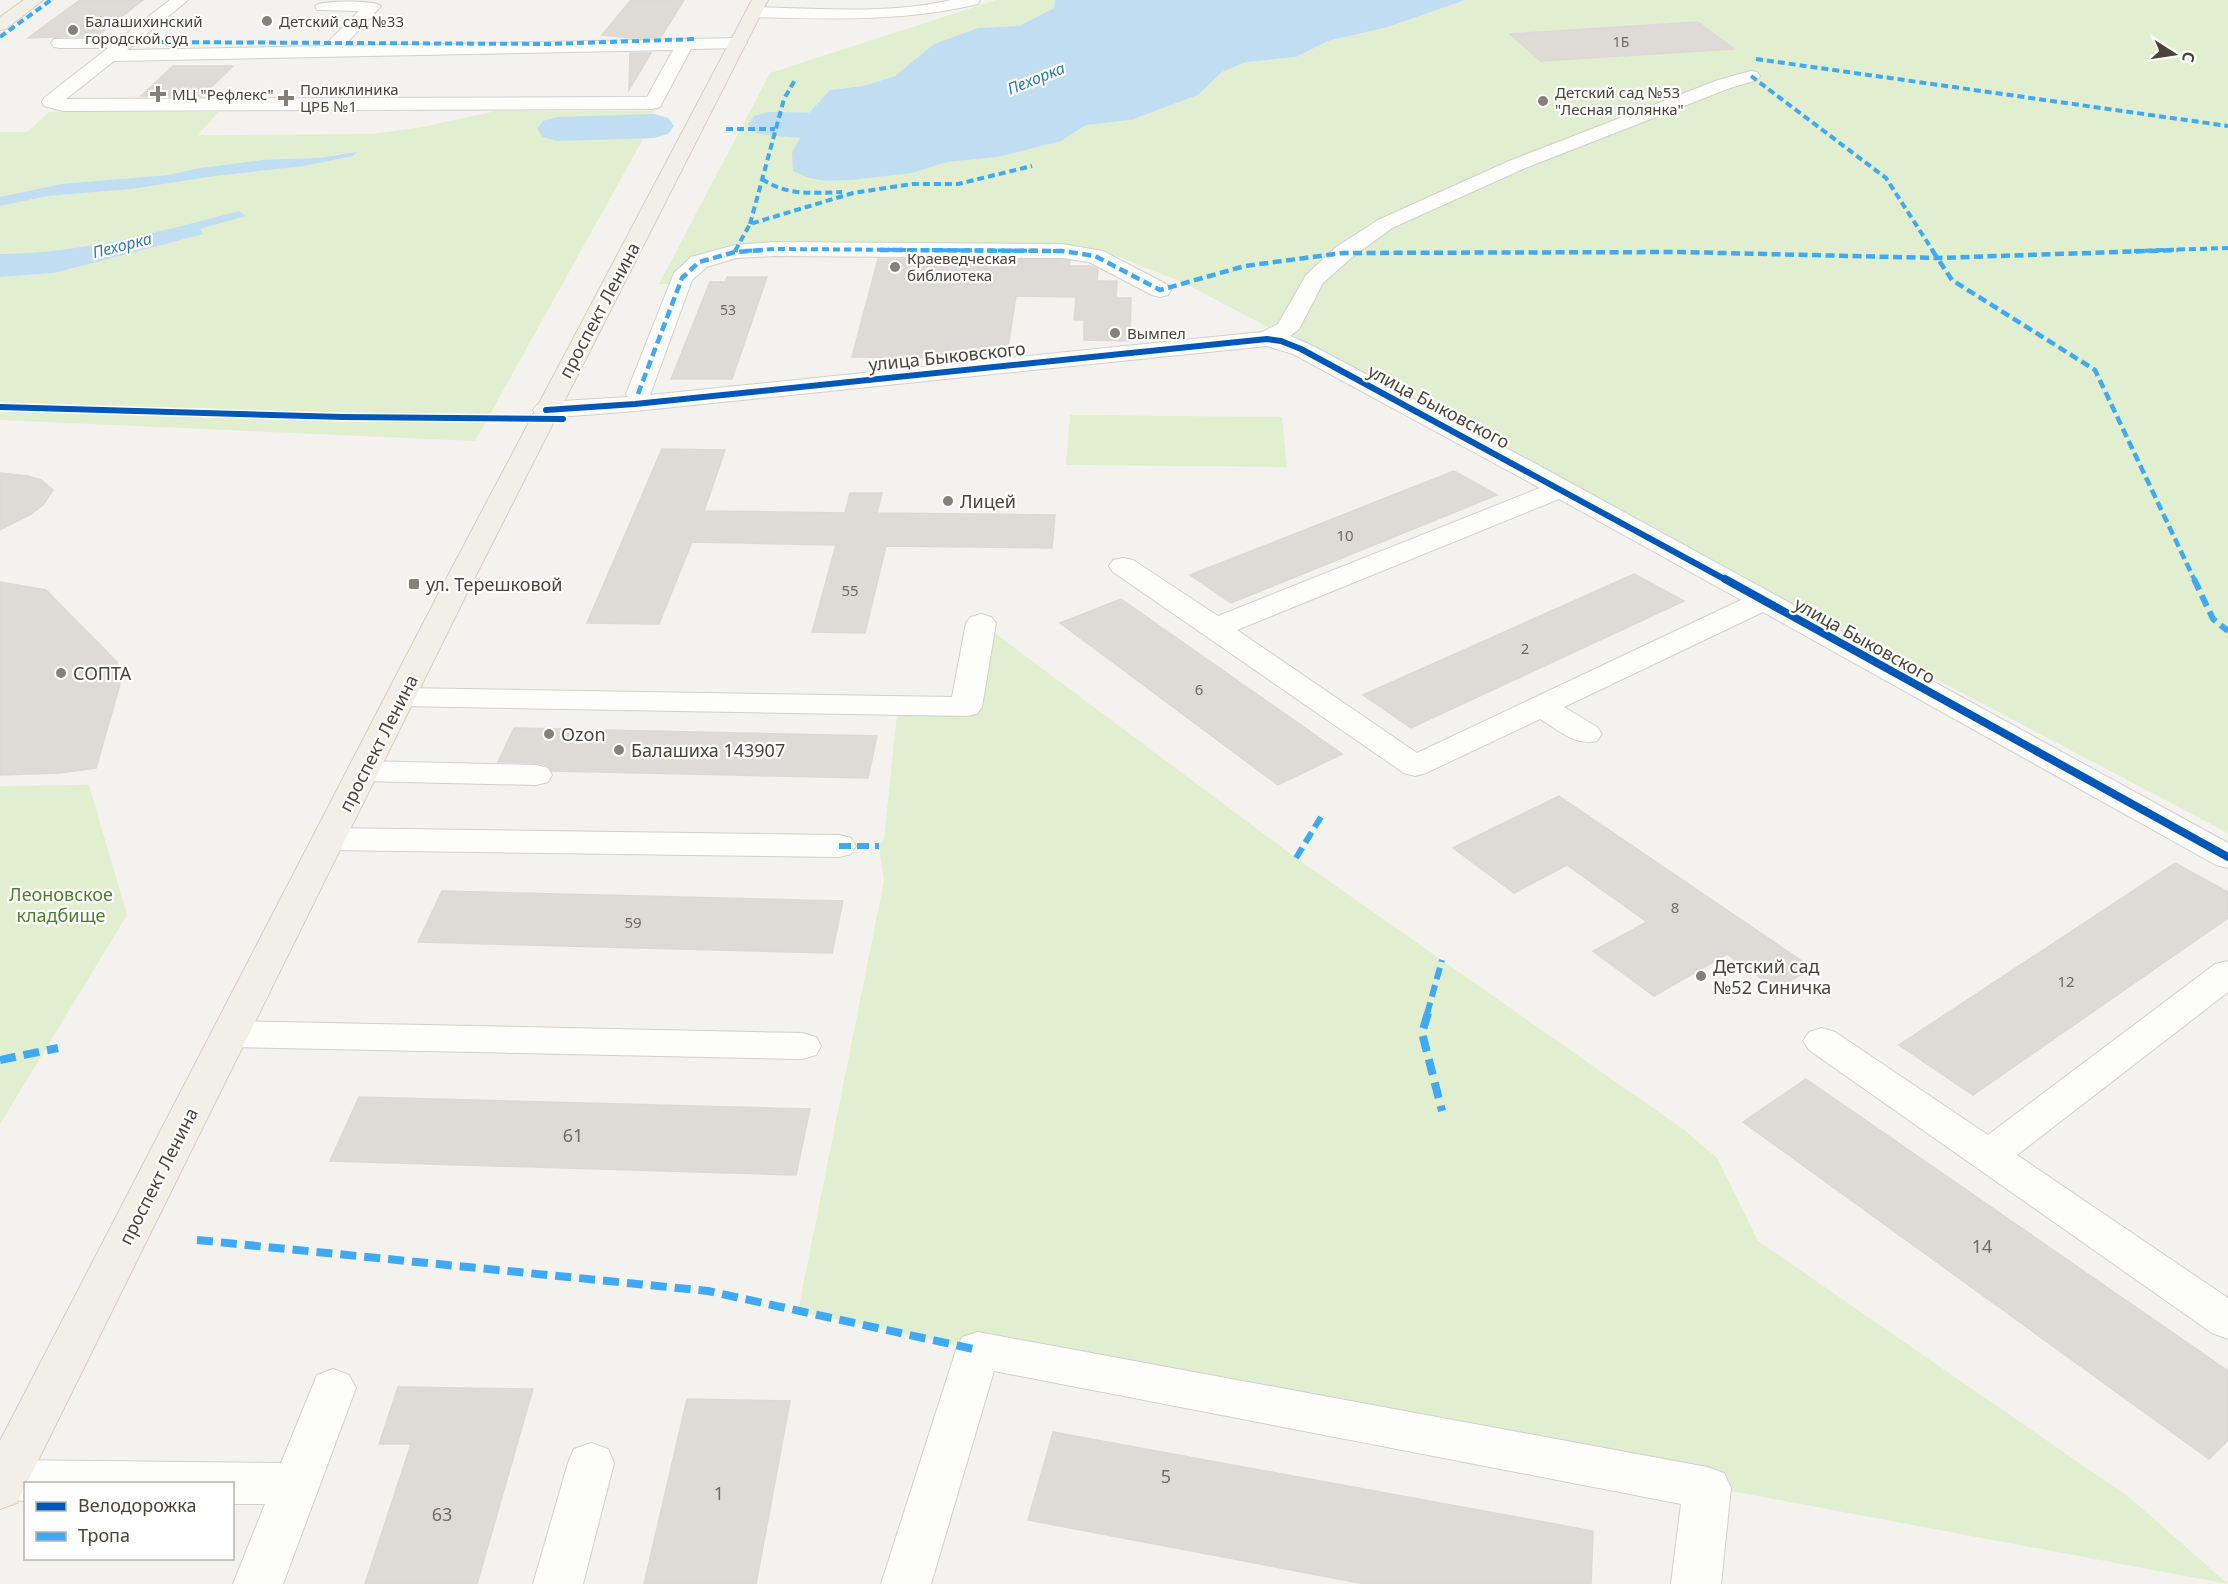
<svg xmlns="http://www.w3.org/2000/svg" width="2228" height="1584" font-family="'Noto Sans',sans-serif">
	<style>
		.green { fill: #e1eecf }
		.water { fill: #c0ddf1 }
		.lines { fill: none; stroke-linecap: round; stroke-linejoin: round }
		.river { fill: #c0ddf1; fill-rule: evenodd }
		.building { fill: #dedbd6; stroke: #dcd9d4; stroke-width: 1.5 }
		.minor-casing { stroke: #d2d0cb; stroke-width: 2 }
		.major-casing { stroke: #d6cebb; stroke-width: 2 }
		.minor { fill: #fdfdfc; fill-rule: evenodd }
		.major { fill: #f2efe6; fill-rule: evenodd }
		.quiet-far3 { stroke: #3fa9f5; stroke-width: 4; stroke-dasharray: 7 4; stroke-linecap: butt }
		.quiet-far2 { stroke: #3fa9f5; stroke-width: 4.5; stroke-dasharray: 9 4.5; stroke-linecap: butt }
		.quiet-far1 { stroke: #3fa9f5; stroke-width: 6; stroke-dasharray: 12 6; stroke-linecap: butt }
		.quiet { stroke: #3fa9f5; stroke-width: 8; stroke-dasharray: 16 8; stroke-linecap: butt }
		.cycleway-far1-casing { stroke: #fff; stroke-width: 9 }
		.cycleway-casing { stroke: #fff; stroke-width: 11 }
		.cycleway-far1 { stroke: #0057b8; stroke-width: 6 }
		.cycleway { stroke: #0057b8; stroke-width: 8 }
		.poi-dot { fill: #868178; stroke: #fff; stroke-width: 2 }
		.labels { text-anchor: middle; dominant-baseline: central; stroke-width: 4.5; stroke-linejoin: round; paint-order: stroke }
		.far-number-label { font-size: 14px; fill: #706a61 }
		.far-poi-label { font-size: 15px; fill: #4b4439; stroke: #fff; text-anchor: start }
		.number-label { font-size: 15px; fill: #706a61 }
		.far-water-label { font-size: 16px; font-style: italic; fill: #2e7ab2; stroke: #fff }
		.street-label { font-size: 18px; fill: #4b4439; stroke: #fff }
		.poi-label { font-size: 18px; fill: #4b4439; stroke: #fff; text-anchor: start }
		.park-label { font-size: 18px; fill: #4a7f2a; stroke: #fff }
		.near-number-label { font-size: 18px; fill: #706a61 }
	</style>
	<rect width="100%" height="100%" fill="#f4f2ee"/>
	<g class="green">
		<polygon points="996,0 1055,0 1054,8 1019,26 978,28 934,44 895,76 863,86 830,90 810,112 808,125 801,134 809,178 826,181 851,180 912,173 947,162 998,157 1061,141 1086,125 1131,120 1198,95 1222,72 1246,62 1296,57 1328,41 1388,27 1465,0 2228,0 2228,833 1184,283 1099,249 1062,244 725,249 674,284 659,284 770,73"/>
		<path d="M 496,111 L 653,111 L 642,141 L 475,441 L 0,420 L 0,277 L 54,273 L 204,234 L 198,229 L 245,216 L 239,211 C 158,232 84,253 0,254 L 0,206 L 48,196 L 132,189 L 215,176 L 304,166 L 353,156 L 340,154 L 318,158 L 200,168 L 168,175 L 61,184 L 0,197 L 0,132 L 27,132 L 49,112 L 218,112 L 198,135 L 372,134 L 423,127 Z"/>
		<polygon points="1070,415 1282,417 1287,467 1066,465"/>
		<polygon points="981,623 1296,858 1683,1129 1717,1158 1758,1241 2130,1498 2228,1584 978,1350 798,1311 884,881 879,846 884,839 898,705 966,706"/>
		<polygon points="89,785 127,915 0,1124 0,786"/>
	</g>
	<g class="water">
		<polygon points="1055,0 1465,0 1388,27 1328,41 1296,57 1246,62 1222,72 1198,95 1131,120 1086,125 1061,141 998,157 947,162 912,173 851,180 826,181 809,178 793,171 792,152 808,125 810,112 830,90 863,86 895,76 934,44 978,28 1019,26 1054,8"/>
		<polygon points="357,152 353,156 304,166 215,176 132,189 48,196 0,206 0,197 61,184 168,175 200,168 263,160 318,158"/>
		<path d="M 239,211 L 246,216 L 199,229 L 204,234 L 54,273 L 0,277 L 0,254 C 84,253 158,232 239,211 Z"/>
	</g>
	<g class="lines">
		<g class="river">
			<path d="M 901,106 L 915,110 L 920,118 L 915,126 C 871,137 798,143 754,132 L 748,124 L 754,116 L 768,112 L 841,113 Z"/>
			<polygon points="654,114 668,118 674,126 668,134 654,138 557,141 543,137 537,129 543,121 557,117"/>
		</g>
	</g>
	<g class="building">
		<polygon points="80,0 143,0 97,36 28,38"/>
		<polygon points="631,0 684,0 661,37 631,38 602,35"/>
		<polygon points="1698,22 1734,49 1541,61 1510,34"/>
		<polygon points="630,53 651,53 629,90"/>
		<polygon points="173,66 233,66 202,96 141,96"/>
		<polygon points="878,259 1062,260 1070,261 1069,266 1091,266 1098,269 1097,281 1117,281 1116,298 1131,298 1130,341 1084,340 1084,320 1074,320 1076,297 1016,296 1007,354 947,354 946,358 852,357"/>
		<polygon points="727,277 767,277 732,379 671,379 710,282 725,282"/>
		<polygon points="662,449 725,450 704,511 845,513 850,493 882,493 877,513 1055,515 1052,548 886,546 865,633 812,632 836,545 692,542 659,624 587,623"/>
		<polygon points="1454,471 1497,495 1231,603 1190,575"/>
		<polygon points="0,473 28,476 41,480 53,490 44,504 31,514 0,530"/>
		<polygon points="1634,574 1684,601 1411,728 1363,695"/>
		<polygon points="0,582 46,590 117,662 120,684 96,768 60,773 0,775"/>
		<polygon points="1121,599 1342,754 1278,785 1060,623"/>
		<polygon points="514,728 877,736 868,778 552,771 549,766 537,763 498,762"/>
		<polygon points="1559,796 1812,968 1776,989 1727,954 1654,996 1593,951 1647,922 1567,865 1514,893 1453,848"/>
		<polygon points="2175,863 2228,892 2228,918 1973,1095 1899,1045"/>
		<polygon points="442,891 843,901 832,953 418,942"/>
		<polygon points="1806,1079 2228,1371 2228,1440 2209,1459 1743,1122"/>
		<polygon points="359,1097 810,1109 796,1175 330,1161"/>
		<polygon points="398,1387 533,1389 477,1584 365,1584 411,1444 379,1444"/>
		<polygon points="687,1399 790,1401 756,1584 644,1584"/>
		<polygon points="1053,1432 1593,1531 1591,1584 1365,1584 1028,1520"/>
	</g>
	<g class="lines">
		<defs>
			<g id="minor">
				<path d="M 170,0 L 188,0 L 127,50 L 324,46 L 359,11 L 317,10 L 315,6 C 321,0 375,0 381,6 L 344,46 L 738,38 L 744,39 L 747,43 L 744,47 L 738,48 L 691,49 L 662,103 L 660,107 L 653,109 L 63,111 L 44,106 L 42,102 L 44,98 L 108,48 L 60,48 L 54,47 L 51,43 L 54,39 L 121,38 ZM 673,50 L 647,97 L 66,99 L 114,61 Z"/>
				<path d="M 951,0 L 980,0 L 978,4 C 903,22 829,19 753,17 L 745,12 L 753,7 C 818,8 887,15 951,0 Z"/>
				<path d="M 1751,71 L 1757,72 L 1760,76 L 1757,80 L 1730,88 L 1523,169 L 1392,228 L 1351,258 L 1323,283 L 1299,329 L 1290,336 L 1309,344 L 1538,465 L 2228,843 L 2228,868 L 2216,865 L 1763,612 L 1564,707 L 1597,727 L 1602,734 L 1597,741 C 1575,746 1558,730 1540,719 L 1426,773 L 1415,776 L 1404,773 L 1113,572 L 1109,566 L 1113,560 L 1123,558 L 1133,560 L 1218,616 L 1540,488 L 1293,354 L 1267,346 L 635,411 L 546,418 L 537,415 L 533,410 L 537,405 L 546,402 L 628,397 L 626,394 L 674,273 L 691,257 L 735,245 L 775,242 L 1062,244 L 1103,251 L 1168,285 L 1171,290 L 1168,295 L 1160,297 L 1152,295 L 1089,262 L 1062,258 L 775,256 L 736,258 L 707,267 L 692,280 L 650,395 L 1262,332 L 1278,324 L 1306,275 L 1335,248 L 1378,220 L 1509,161 L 1718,80 ZM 1559,499 L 1741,600 L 1417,753 L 1237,630 Z"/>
				<polygon points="981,614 991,617 996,623 982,707 977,714 966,716 401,706 390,704 385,697 390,690 401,688 952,697 966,623 971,617"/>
				<polygon points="363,761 536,765 548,768 552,775 548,782 536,785 363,781 351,778 347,771 351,764"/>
				<polygon points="329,828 839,835 851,838 856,846 851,854 839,857 329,850 317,846 312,839 317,832"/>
				<polygon points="2228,961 2228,992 2017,1155 2228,1298 2228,1339 2212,1333 1809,1050 1803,1041 1809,1032 1822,1028 1835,1032 1988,1135 2215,964"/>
				<polygon points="230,1021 802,1033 816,1037 821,1046 816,1055 802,1059 230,1047 217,1043 211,1034 217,1025"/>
				<polygon points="978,1332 1707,1467 1724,1473 1731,1488 1721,1584 1671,1584 1681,1504 994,1371 931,1584 881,1584 956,1350 962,1337"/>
				<polygon points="333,1369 349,1375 356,1388 283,1584 233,1584 265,1504 232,1504 232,1484 26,1484 26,1501 0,1499 0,1461 4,1460 281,1463 317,1375"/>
				<polygon points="591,1443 608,1449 614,1463 583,1584 533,1584 568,1463 574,1449"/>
			</g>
			<g id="major">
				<polygon points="24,0 43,0 6,29 0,30 0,17"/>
				<polygon points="752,0 768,0 471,585 17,1503 0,1509 0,1441 443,585"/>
			</g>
		</defs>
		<use href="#minor" class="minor-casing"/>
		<use href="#major" class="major-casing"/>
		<use href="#minor" class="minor"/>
		<use href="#major" class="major"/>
		<g class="quiet-far3">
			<polyline points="0,37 51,0"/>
			<polyline points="148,42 549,44 696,39"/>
			<polyline points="1756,59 2228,126"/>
			<polyline points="1751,76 1886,178 1933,251"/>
			<polyline points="726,129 775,129"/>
			<path d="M 762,179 C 787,196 813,193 842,192"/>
			<polyline points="750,224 784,99 795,80"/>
			<polyline points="735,251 750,224 853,193 912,184 958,184 1032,166"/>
			<polyline points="745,251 775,249 1064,251"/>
			<polyline points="2134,251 2228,248"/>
		</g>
		<g class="quiet-far2">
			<polyline points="880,250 1062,251 1095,256 1160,290 1245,266 1343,253 1679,252 1938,258 2178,250"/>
			<polyline points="1932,250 1952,280 2095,370 2195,581"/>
			<polyline points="735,252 736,250"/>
			<polyline points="638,394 682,278 699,262 735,252 765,250"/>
		</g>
		<g class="quiet-far1">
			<polyline points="2194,579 2213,619 2228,631"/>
			<polyline points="839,846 879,846"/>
			<polyline points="1296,858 1324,812"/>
			<polyline points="1427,1014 1442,960"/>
		</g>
		<g class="quiet">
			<polyline points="1428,1013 1422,1033 1442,1111"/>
			<polyline points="0,1060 58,1048"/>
			<polyline points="197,1240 708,1291 978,1350"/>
		</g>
		<defs>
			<g id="cycleway-far1">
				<polyline points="0,407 343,417 563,419"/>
				<polyline points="546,410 635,404 1267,339 1281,341 1301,349 1728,581"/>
			</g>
			<polyline id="cycleway" points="1725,579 2228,857"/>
		</defs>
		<use href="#cycleway-far1" class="cycleway-far1-casing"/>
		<use href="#cycleway" class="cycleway-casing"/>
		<use href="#cycleway-far1" class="cycleway-far1"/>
		<use href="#cycleway" class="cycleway"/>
	</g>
	<g class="poi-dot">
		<circle cx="267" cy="21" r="6"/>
		<circle cx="73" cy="30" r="6"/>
		<path d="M155 85h6v6h6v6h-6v6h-6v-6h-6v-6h6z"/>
		<path d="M283 89h6v6h6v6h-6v6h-6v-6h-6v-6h6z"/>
		<circle cx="1543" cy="101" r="6"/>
		<circle cx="895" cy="267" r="6"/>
		<circle cx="1115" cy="333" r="6"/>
		<circle cx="948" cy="501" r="6"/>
		<rect x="408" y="578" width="12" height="12" rx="3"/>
		<circle cx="61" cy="673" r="6"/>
		<circle cx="549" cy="734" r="6"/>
		<circle cx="619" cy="750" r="6"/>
		<circle cx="1701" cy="976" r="6"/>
	</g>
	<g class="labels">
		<g class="far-number-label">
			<text x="1621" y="41">1Б</text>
			<text x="728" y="309">53</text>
		</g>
		<g class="far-poi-label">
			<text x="85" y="21">Балашихинский<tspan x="85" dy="17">городской суд</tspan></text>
			<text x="279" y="21">Детский сад №33</text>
			<text x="300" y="89">Поликлиника<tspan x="300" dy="17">ЦРБ №1</tspan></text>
			<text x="1555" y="92">Детский сад №53<tspan x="1555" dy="17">"Лесная полянка"</tspan></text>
			<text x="172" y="94">МЦ "Рефлекс"</text>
			<text x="907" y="258">Краеведческая<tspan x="907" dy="17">библиотека</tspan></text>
			<text x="1127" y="333">Вымпел</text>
		</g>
		<g class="number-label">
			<text x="1345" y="535">10</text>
			<text x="850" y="590">55</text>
			<text x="1525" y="648">2</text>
			<text x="1199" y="689">6</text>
			<text x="1675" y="907">8</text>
			<text x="633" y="922">59</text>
			<text x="2066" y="981">12</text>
		</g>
		<g class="far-water-label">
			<text transform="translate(1036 78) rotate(-22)">Пехорка</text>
			<text transform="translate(122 245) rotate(-14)">Пехорка</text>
		</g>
		<g class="street-label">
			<text transform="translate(599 310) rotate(-62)">проспект Ленина</text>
			<text transform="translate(947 356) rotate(-6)">улица Быковского</text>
			<text transform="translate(1439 406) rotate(28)">улица Быковского</text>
			<text transform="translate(1865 640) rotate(29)">улица Быковского</text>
			<text transform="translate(378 743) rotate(-63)">проспект Ленина</text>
			<text transform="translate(158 1176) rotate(-63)">проспект Ленина</text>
		</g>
		<g class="poi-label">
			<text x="960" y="501">Лицей</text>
			<text x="426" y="584">ул. Терешковой</text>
			<text x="73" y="673">СОПТА</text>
			<text x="561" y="734">Ozon</text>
			<text x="631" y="750">Балашиха 143907</text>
			<text x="1713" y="966">Детский сад<tspan x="1713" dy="21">№52 Синичка</tspan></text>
		</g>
		<g class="park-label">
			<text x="61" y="894">Леоновское<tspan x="61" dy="21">кладбище</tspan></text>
		</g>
		<g class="near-number-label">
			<text x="573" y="1135">61</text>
			<text x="1982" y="1246">14</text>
			<text x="1166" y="1476">5</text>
			<text x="719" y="1493">1</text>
			<text x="442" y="1514">63</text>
		</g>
	</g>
	<rect x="24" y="1482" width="210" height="78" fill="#ffffff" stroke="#b7b4b0" stroke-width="1.5"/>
	<rect x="36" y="1502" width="30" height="9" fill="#0057b8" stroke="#b7b4b0" stroke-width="1.5"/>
	<text x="78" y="1512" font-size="18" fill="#4b4439">Велодорожка</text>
	<rect x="36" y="1532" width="30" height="9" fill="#3fa9f5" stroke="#b7b4b0" stroke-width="1.5"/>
	<text x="78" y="1542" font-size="18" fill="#4b4439">Тропа</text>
	<g transform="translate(2174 54) rotate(102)" stroke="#ffffff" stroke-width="4.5" paint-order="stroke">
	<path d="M0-4.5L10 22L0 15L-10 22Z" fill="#4b4439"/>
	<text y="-9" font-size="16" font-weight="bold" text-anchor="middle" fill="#4b4439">С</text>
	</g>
</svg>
